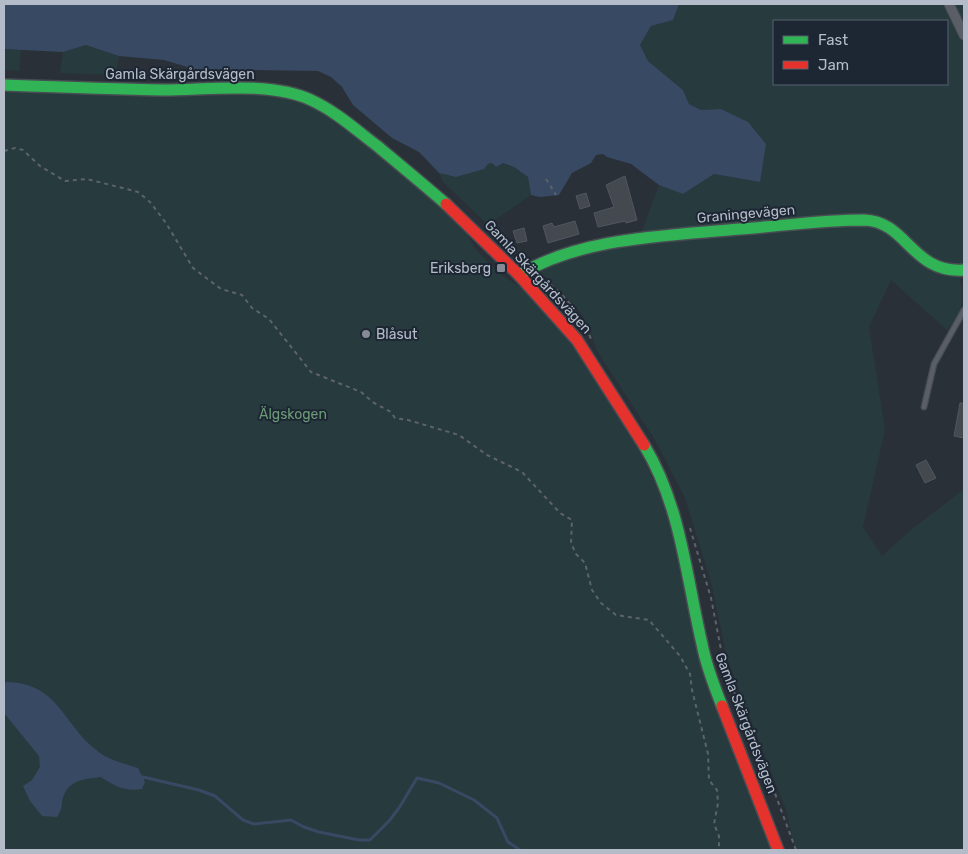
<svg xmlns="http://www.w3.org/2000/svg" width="968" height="854" font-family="Rubik,sans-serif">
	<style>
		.green { fill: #273a3e; fill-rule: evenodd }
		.water { fill: #384963 }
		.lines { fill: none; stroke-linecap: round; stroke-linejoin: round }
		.stream { stroke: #384963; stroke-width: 3 }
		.building { fill: #444950; stroke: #52575f }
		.lane-casing { stroke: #484c53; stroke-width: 7 }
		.street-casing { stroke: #484c53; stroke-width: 11 }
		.fast-casing { stroke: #484c53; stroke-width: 14 }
		.jam-casing { stroke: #484c53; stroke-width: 14 }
		.path { stroke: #5d636a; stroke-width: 2; stroke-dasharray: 4 4; stroke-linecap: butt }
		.lane { stroke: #5a5e66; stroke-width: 4.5 }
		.street { stroke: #5a5e66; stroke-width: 9 }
		.fast { stroke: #30b455; stroke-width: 11 }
		.jam { stroke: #e5322d; stroke-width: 11 }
		.poi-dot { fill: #848b96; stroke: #1d2633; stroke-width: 2 }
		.labels { text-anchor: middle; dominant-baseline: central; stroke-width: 4; stroke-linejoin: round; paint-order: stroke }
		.street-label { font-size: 14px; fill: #b4bcc9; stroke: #1d2633 }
		.poi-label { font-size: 14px; fill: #b4bcc9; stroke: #1d2633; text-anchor: end }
		.park-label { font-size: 14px; fill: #6b9a76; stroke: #1d2633 }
	</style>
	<rect width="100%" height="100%" fill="#2a3038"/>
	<g class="green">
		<path d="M 679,4 L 964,4 L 964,267 L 940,265 L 882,218 L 641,234 L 659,185 L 683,194 L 714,174 L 760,182 L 721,109 L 701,110 L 689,104 L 683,90 L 648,61 L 640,45 L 651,26 L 673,20 ZM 774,21 L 947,21 L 947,84 L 774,84 Z"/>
		<polygon points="86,45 119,56 116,75 60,73 63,52"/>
		<polygon points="4,49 21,50 19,71 4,70"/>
		<polygon points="4,91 39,93 249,94 279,97 294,101 307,105 337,121 424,190 464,228 476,250 503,276 525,290 551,316 572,344 639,450 663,501 671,522 697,647 773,850 4,850"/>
		<polygon points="492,163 496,167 503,163 514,167 528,177 531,195 488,225 443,182 439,173 456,177"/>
		<path d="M 850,224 L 880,226 L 959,275 C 964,299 964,310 947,330 L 891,280 L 869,327 L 885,430 L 863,527 L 882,556 L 912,529 L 964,489 L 964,850 L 795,850 L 786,810 L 727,658 L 711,582 L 685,498 L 655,440 L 597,351 L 590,330 L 583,316 L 572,303 L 546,277 L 537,273 C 557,240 803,228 850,224 Z"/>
	</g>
	<g class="water">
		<polygon points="4,4 679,4 673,20 651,26 640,45 648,61 683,90 689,104 701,110 721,109 748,122 766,144 760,182 714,174 683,194 659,185 631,164 607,157 603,154 596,155 591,163 572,173 559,195 540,197 531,195 528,177 514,167 503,163 496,167 492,163 488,164 484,169 456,177 439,173 419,152 392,138 353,105 342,87 331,77 318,71 194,69 164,60 119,56 86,45 63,52 4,49"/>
		<path d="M 6,682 C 58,683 62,722 95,749 C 107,760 123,763 138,768 L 145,782 L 142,789 C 126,792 114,786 101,777 C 87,779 70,779 64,795 C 60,804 64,807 57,817 L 42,816 L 30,801 L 23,786 L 32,780 L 40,767 L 39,756 L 4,713 L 4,684 Z"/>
	</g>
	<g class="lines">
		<polyline class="stream" points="143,777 199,790 215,796 243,820 254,824 291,820 304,827 319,832 359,840 370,840 389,821 399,808 417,778 439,783 474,800 497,818 508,842 520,850"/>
	</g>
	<g class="building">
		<polygon points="625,176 637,220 626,223 625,221 598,227 594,213 614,207 606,185"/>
		<polygon points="586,193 590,206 580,209 576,196"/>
		<polygon points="575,221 579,234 548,243 543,226 552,223 554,227"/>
		<polygon points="524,228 527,241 517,243 513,231"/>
		<polygon points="960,403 964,403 964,438 954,436"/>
		<polygon points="926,460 936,478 925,483 916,465"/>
	</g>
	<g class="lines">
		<defs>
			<polyline id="lane" points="924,407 934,364 964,310"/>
			<polyline id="street" points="949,4 964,35"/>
			<g id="fast">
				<path d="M 4,85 C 57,87 111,89 164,90 C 207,90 272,81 311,100 C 335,111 355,129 376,145 C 400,165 423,184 446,204"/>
				<path d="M 519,275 C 581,237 668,236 740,229 C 781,226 823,220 864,220 C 907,221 912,274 964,270"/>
				<path d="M 644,445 C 681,506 686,576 702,644 C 706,665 714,686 722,706"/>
			</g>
			<g id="jam">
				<polyline points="446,204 519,275 577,340 644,445"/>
				<polyline points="722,706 778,850"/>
			</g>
		</defs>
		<use href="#lane" class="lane-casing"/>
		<use href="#street" class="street-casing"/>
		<use href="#fast" class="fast-casing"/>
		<use href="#jam" class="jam-casing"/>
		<g class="path">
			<polyline points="4,151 15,148 23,150 40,166 65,181 87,179 138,192 150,202 166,223 193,268 221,289 242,295 252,308 269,319 311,372 361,392 374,403 391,412 395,418 408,420 459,435 487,455 522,472 560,513 572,520 571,543 576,554 585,563 592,590 601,603 616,615 649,620 680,656 690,674 692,690 708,754 709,780 717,790 718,803 714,824 719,836 719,850"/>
			<polyline points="546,179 556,195"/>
			<path d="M 537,276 C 559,286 585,319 592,342"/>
			<polyline points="690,528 711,598 723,660 752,743 763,770 770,780 796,850"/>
		</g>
		<use href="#lane" class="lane"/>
		<use href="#street" class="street"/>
		<use href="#fast" class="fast"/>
		<use href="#jam" class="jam"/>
	</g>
	<g class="poi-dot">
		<rect x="496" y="263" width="10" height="10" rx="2.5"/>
		<circle cx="366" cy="334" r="5"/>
	</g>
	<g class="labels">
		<g class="street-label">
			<text x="180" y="74">Gamla Skärgårdsvägen</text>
			<text transform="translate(746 214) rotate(-5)">Graningevägen</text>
			<text transform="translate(538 277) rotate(47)">Gamla Skärgårdsvägen</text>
			<text transform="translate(746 723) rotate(69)">Gamla Skärgårdsvägen</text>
		</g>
		<g class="poi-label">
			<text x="491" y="268">Eriksberg</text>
			<text x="376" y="334" text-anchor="start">Blåsut</text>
		</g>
		<g class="park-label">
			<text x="293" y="414">Älgskogen</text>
		</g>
	</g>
	<rect width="968" height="854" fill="none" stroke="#b4bcc9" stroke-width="10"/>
	<rect x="773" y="20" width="175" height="65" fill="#1d2633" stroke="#59626f"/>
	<rect x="783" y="36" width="25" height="8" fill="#30b455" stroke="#59626f"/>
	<text x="818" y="45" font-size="15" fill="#b4bcc9">Fast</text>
	<rect x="783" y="61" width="25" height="8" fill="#e5322d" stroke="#59626f"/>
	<text x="818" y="70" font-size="15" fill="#b4bcc9">Jam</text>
</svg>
